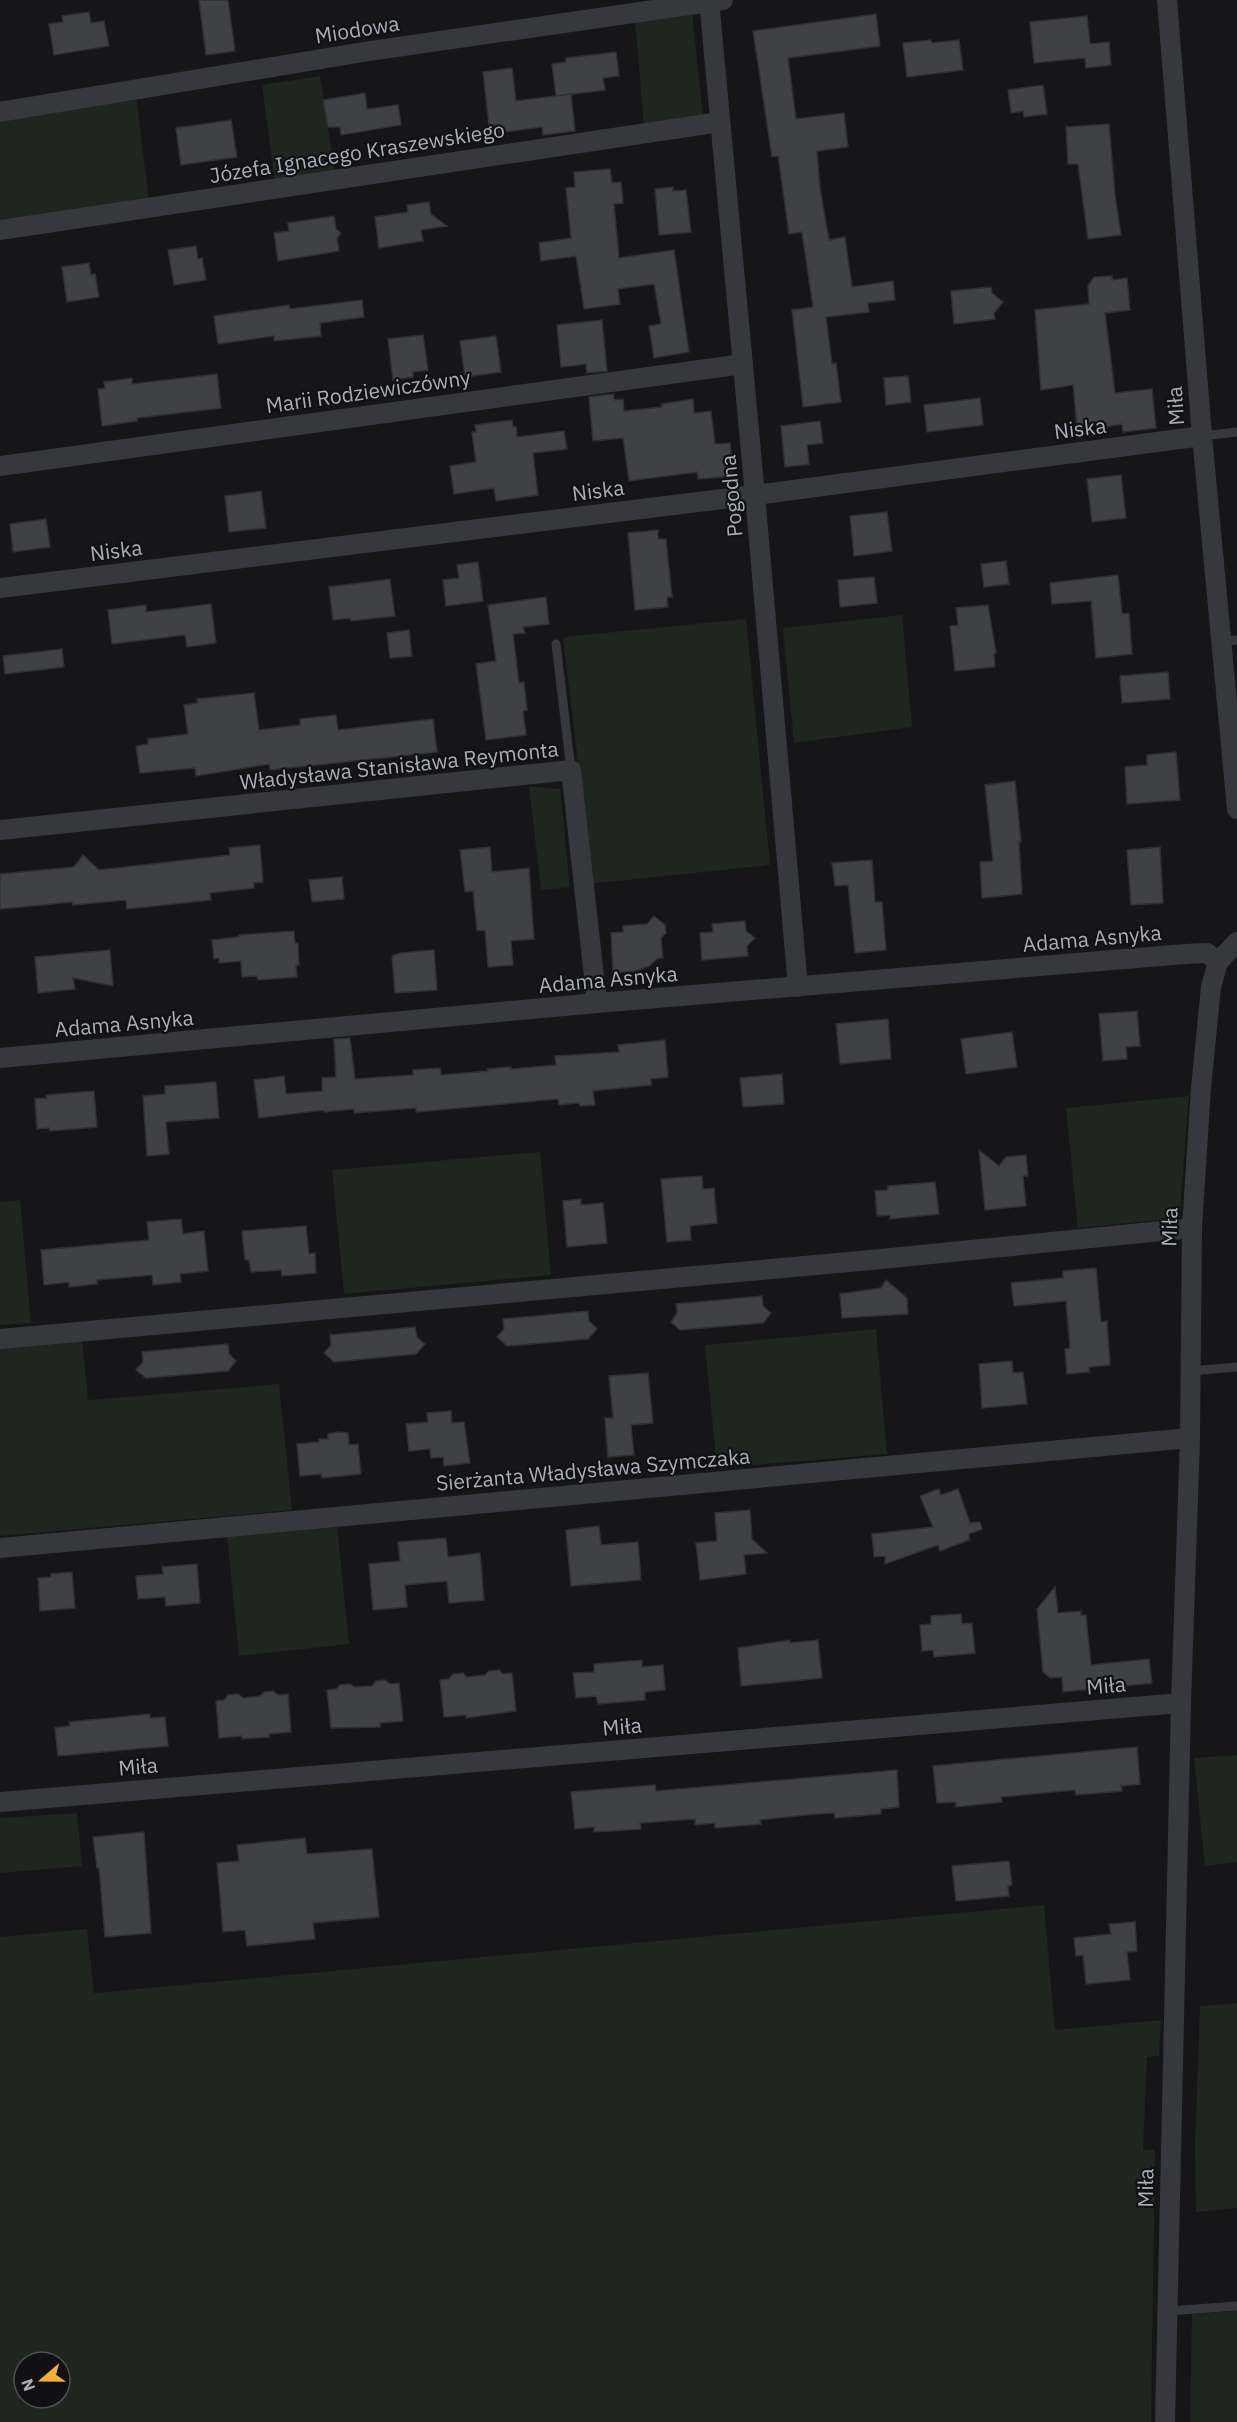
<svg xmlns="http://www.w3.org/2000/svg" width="1237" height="2422" font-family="'IBM Plex Sans',sans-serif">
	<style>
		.green { fill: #1e261f; fill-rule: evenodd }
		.building { fill: #404145; stroke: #303034; stroke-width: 1.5 }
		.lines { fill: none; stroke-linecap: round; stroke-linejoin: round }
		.lane { stroke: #37383d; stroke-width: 9 }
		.street { stroke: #37383d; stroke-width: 20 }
		.labels { text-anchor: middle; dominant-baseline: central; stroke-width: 4.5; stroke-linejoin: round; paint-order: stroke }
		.street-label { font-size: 21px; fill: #a8adb8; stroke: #111113 }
	</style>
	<rect width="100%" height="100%" fill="#161618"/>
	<g class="green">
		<polygon points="692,12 703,117 644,126 635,20"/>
		<polygon points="320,76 335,173 275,182 262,85"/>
		<polygon points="136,97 149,201 0,224 0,120"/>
		<polygon points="902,615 912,727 794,743 783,628"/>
		<polygon points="746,619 770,865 588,884 578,762 563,637"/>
		<polygon points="529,786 560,789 570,887 541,890"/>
		<polygon points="1189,1096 1180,1210 1169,1219 1078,1228 1066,1108"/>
		<polygon points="540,1152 551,1275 344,1294 332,1170"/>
		<polygon points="20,1200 31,1323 0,1325 0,1202"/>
		<polygon points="876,1329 887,1454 717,1468 705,1345"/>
		<polygon points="82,1338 88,1400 279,1384 292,1510 0,1536 0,1346"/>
		<polygon points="337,1525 349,1644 239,1656 227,1535"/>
		<polygon points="1237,1755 1237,1862 1205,1866 1194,1758"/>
		<polygon points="77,1813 82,1866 0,1873 0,1818"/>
		<path d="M 1044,1905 L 1055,2030 L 1161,2020 L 1159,2056 L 1147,2057 L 1143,2150 L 1155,2150 L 1151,2422 L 0,2422 L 0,1937 L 87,1929 L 94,1993 ZM 24,2362 L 60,2362 L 60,2398 L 24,2398 Z"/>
		<polygon points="1237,2003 1237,2208 1196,2212 1195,2146 1200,2006"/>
		<polygon points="1237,2311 1237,2422 1190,2422 1192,2314"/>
	</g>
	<g class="building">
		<polygon points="199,0 228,0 235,51 206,55"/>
		<polygon points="89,12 91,23 104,21 109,46 54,55 49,24 63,22 62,16"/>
		<polygon points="876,14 880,46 788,58 796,119 844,113 848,147 817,151 820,188 829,240 845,237 852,287 893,281 895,300 868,303 869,312 826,317 832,364 836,363 841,402 803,407 792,310 813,307 802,232 789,234 778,156 772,157 753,31"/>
		<polygon points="1087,16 1090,44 1109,42 1111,65 1086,68 1085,58 1034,63 1030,22"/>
		<polygon points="931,40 932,43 959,40 963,70 907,77 903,43"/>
		<polygon points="616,52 619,76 603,78 605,90 556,96 552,64 566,62 566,58"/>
		<polygon points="512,68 516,101 571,94 575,131 543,135 542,127 490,134 483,72"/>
		<polygon points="1043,85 1047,114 1024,117 1023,111 1011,113 1008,90"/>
		<polygon points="365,93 367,109 398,105 401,125 341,135 340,127 328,127 323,100"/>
		<polygon points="231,120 237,157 181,165 176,128"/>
		<polygon points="1109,124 1115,195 1121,235 1088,239 1078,164 1068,164 1066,127"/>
		<polygon points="610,169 612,183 621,182 623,203 614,204 619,258 674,250 689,352 654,358 649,326 661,324 654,284 618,289 620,304 584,309 576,256 541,261 539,243 571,238 566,188 575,187 574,172"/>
		<polygon points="673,187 673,191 686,190 691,232 659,235 655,189"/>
		<polygon points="429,202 431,214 447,226 421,230 423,241 379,248 375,217 408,212 407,205"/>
		<polygon points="334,216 336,229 341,233 337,238 339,251 278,261 274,233 289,231 288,223"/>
		<polygon points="196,246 198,259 202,258 206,280 174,285 168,250"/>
		<polygon points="89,263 91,275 95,274 99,297 67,302 62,267"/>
		<polygon points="1112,276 1112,280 1127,278 1130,310 1105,313 1115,393 1152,389 1156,428 1123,432 1122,424 1099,428 1095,425 1077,427 1073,385 1041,390 1035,310 1089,304 1088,286 1094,277"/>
		<polygon points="991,287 992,293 1003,302 994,313 995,319 954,324 951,291"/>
		<polygon points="362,300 364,317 320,323 321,336 274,341 274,336 218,344 214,316 289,305 290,309"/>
		<polygon points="602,320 607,371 587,373 586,364 561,367 557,325"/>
		<polygon points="423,335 428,370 413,372 413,377 393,380 388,339"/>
		<polygon points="496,336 501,372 465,377 460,341"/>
		<polygon points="217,374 221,408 137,418 137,421 102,426 98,389 105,388 104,382 132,378 132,384"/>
		<polygon points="908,376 911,402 886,405 884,378"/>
		<polygon points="614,394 614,400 623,399 624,411 662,407 661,404 693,399 694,413 711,411 715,444 730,443 733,476 698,479 697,472 629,481 623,438 593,441 589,397"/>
		<polygon points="980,398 983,425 927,432 924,405"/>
		<polygon points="512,420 513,427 516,427 517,437 564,431 567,449 533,453 538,495 496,501 494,488 454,494 450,466 476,462 472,432 476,432 475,425"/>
		<polygon points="820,421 823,443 807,445 809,464 785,467 781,426"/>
		<polygon points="1121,475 1126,518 1092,522 1087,479"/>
		<polygon points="261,491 266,528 229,532 225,496"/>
		<polygon points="887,512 892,551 854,556 850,516"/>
		<polygon points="46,519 50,547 13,552 10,524"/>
		<polygon points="658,530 658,539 666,539 672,597 667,597 668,607 635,610 628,533"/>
		<polygon points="1006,561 1009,584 984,587 981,564"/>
		<polygon points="478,562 483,601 446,606 443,580 459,578 457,565"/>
		<polygon points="1118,575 1122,614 1129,613 1132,654 1096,658 1091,601 1052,604 1050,583"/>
		<polygon points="874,577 877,603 840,607 838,580"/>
		<polygon points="390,579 395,616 351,621 350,618 333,620 329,587"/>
		<polygon points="546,597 549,624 523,627 525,633 513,634 519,683 524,682 527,710 523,711 526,735 486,740 476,664 496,661 488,605"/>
		<polygon points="211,604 216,643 187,647 185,635 112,644 108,610 146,605 146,612"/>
		<polygon points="988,605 996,653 994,654 995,667 955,671 950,626 958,625 956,608"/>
		<polygon points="409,630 412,656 390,658 387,633"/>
		<polygon points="62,649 64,667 5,674 3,656"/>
		<polygon points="1168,672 1170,699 1122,703 1120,676"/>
		<polygon points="254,693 259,730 300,725 300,719 336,715 338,730 433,719 437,752 270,770 269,764 196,776 195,768 140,773 136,746 148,744 148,739 188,734 184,705 198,703 197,699"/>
		<polygon points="1176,752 1180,800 1127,804 1125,767 1147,765 1147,755"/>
		<polygon points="1015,781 1021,842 1019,842 1022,894 982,898 980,862 993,861 985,785"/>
		<polygon points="260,845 263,882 254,883 254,888 210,893 211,900 127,909 126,900 73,905 72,902 0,909 0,874 74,867 83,855 99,870 230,855 229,848"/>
		<polygon points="490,847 492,872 529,868 534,939 511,941 513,965 488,967 485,930 477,931 473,891 465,892 460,850"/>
		<polygon points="1160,847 1163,903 1131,905 1127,850"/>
		<polygon points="872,860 875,902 882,902 886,950 855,953 848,885 835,886 832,863"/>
		<polygon points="342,877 344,899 312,902 309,880"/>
		<polygon points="654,916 665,925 666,933 661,938 663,958 657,959 649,966 636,971 613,973 611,933 623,932 623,926 647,924"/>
		<polygon points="745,921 746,931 755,938 747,946 748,956 702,960 700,933 713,932 712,924"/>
		<polygon points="294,931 295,943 298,943 299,965 296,965 297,977 258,980 257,976 242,977 241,961 219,963 219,958 214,959 212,940 239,937 239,935"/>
		<polygon points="110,950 113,986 73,978 75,989 38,993 35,957"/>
		<polygon points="434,950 437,990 395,993 392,956 400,953"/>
		<polygon points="1137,1011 1140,1046 1126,1047 1127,1059 1103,1061 1099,1014"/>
		<polygon points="888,1019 891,1059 840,1064 836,1024"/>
		<polygon points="1012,1032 1017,1067 966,1074 961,1039"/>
		<polygon points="350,1038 355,1079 413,1075 413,1070 440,1068 441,1075 488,1071 487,1069 511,1067 511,1069 556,1065 555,1056 619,1052 618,1045 665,1040 668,1077 651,1079 651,1085 593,1091 595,1105 581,1106 578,1103 559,1105 558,1099 416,1112 416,1108 354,1113 354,1109 324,1112 324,1110 259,1118 254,1080 284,1076 286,1094 322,1091 322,1078 336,1077 334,1039"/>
		<polygon points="782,1074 784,1104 743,1107 740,1078"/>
		<polygon points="216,1082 219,1118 166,1122 169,1154 147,1156 143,1096 165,1094 165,1086"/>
		<polygon points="94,1091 97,1127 50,1131 49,1128 37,1129 35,1099 47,1098 46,1095"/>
		<polygon points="979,1150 999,1166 1006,1157 1026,1155 1028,1176 1023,1176 1026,1206 985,1210"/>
		<polygon points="702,1176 703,1189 714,1188 717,1223 690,1226 691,1240 667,1242 661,1179"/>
		<polygon points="935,1182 939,1214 890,1219 890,1215 877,1216 875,1191 888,1190 888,1186"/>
		<polygon points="581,1199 581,1205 603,1203 607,1243 567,1247 563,1201"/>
		<polygon points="181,1219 183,1234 204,1231 208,1271 180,1274 181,1282 153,1285 152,1275 97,1280 97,1284 69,1287 69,1282 44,1285 41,1250 149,1240 147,1222"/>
		<polygon points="306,1226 309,1254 315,1253 316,1273 282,1276 281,1270 251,1272 249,1260 245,1260 242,1231"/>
		<polygon points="1096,1268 1101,1322 1107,1321 1110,1365 1089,1367 1089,1372 1067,1374 1065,1349 1070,1348 1066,1301 1014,1306 1011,1283 1063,1278 1063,1271"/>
		<polygon points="886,1280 907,1298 908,1314 842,1318 840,1294 881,1288"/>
		<polygon points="762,1296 763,1306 771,1313 763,1323 680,1330 671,1322 677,1313 676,1304"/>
		<polygon points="588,1311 589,1321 597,1329 588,1339 507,1346 497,1337 504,1329 503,1319"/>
		<polygon points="415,1327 417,1337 425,1344 416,1354 334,1362 324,1353 331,1345 330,1335"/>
		<polygon points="228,1344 229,1354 236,1361 228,1371 146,1378 136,1370 143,1362 142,1352"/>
		<polygon points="1012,1361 1013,1373 1023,1372 1027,1404 982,1408 979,1364"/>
		<polygon points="648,1373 653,1423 631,1425 634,1455 608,1457 605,1418 613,1418 609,1376"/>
		<polygon points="451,1411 452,1423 464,1422 470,1463 444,1466 443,1457 431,1458 430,1449 409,1451 406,1424 428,1422 427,1413"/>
		<polygon points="338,1432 348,1433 349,1445 358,1444 361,1474 322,1478 321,1474 300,1476 297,1444 319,1442 319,1439 328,1439 328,1434"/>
		<polygon points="939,1489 941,1495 958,1489 970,1523 980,1522 982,1529 969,1534 969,1540 940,1551 938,1545 885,1564 885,1556 874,1557 872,1534 933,1527 920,1496"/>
		<polygon points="750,1510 752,1539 767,1553 744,1555 746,1574 700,1580 696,1543 717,1541 715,1513"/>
		<polygon points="599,1526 601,1545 638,1542 641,1580 571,1586 566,1530"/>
		<polygon points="446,1538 448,1557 480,1553 484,1600 449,1603 447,1581 405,1585 407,1607 373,1610 369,1564 400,1561 398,1542"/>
		<polygon points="197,1564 200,1603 166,1606 165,1597 138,1599 136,1576 163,1574 162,1567"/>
		<polygon points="72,1572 75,1608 40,1611 38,1578 51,1577 51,1574"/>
		<polygon points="1055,1587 1058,1613 1081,1611 1081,1615 1086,1615 1091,1665 1149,1659 1152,1683 1063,1692 1062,1677 1050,1678 1043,1672 1037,1609"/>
		<polygon points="961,1614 962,1624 972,1623 975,1653 934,1657 933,1650 922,1651 920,1625 931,1624 931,1616"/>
		<polygon points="790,1640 790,1643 818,1640 822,1678 741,1686 738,1648"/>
		<polygon points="642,1660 642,1667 663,1665 665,1690 645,1692 645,1700 598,1704 596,1696 576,1698 573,1673 594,1672 594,1664"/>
		<polygon points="499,1670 503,1674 512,1673 516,1711 466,1718 466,1715 444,1717 440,1680 449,1679 453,1674 463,1673 467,1677 485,1675 489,1671"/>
		<polygon points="385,1680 390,1684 399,1683 403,1721 380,1723 380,1727 331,1728 327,1690 336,1689 340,1685 350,1684 354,1687 372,1686 376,1681"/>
		<polygon points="273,1691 278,1695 288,1694 291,1732 269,1734 269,1737 255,1738 242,1739 242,1736 219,1738 216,1701 224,1700 228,1695 238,1694 243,1698 252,1697 260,1696 264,1692"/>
		<polygon points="150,1714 150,1718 165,1717 168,1746 58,1756 55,1728 70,1726 69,1722"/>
		<polygon points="1137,1747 1140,1784 1121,1786 1122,1791 1076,1795 1075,1790 1001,1797 1002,1802 956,1807 956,1802 937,1803 933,1766"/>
		<polygon points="897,1770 899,1807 881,1809 881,1814 835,1818 834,1813 816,1814 760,1820 761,1824 715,1828 715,1823 695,1825 695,1819 640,1823 641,1829 594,1832 594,1827 575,1829 571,1792 655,1785 656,1791"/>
		<polygon points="144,1832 151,1933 105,1937 99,1868 97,1868 93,1837"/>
		<polygon points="305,1838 307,1854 372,1849 379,1917 313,1923 315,1939 247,1946 245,1930 223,1932 217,1863 239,1861 237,1845"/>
		<polygon points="1009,1861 1012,1885 1008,1886 1009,1896 956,1901 952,1866"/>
		<polygon points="1135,1922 1137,1951 1127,1952 1130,1980 1086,1984 1083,1955 1076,1956 1074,1938 1111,1934 1109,1924"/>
	</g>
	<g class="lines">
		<g class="lane">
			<polyline points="1202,436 1237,432"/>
			<polyline points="1221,642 1237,640"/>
			<polyline points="556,644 571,770"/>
			<polyline points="1191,1371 1237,1367"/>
			<polyline points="1168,2311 1237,2306"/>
		</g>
		<g class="street">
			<polyline points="709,0 755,495 798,987"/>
			<polyline points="1167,0 1202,436 1237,809"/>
			<polyline points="0,112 363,52 723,0"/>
			<polyline points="0,230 720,122"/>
			<polyline points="0,466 743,364"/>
			<polyline points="0,588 755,495 1202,436"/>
			<polyline points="0,830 571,770 597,1003"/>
			<polyline points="0,1058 597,1003 1185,954 1207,953 1218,962"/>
			<polyline points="0,1339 871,1260 1192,1228"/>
			<polyline points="0,1548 1190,1438"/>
			<polyline points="0,1802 1181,1703"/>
			<polyline points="1165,2422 1181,1703 1190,1438 1192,1228 1201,1088 1211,987 1218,962 1237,942"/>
		</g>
	</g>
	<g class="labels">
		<g class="street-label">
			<text transform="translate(357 29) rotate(-9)">Miodowa</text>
			<text transform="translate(357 152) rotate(-9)">Józefa Ignacego Kraszewskiego</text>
			<text transform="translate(368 391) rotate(-8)">Marii Rodziewiczówny</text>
			<text transform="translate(1175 406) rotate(-94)">Miła</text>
			<text transform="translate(1080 428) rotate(-7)">Niska</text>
			<text transform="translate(598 490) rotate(-7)">Niska</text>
			<text transform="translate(731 496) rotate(-95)">Pogodna</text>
			<text transform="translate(116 550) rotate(-7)">Niska</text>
			<text transform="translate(399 765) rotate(-6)">Władysława Stanisława Reymonta</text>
			<text transform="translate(1092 938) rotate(-5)">Adama Asnyka</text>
			<text transform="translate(608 979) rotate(-5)">Adama Asnyka</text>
			<text transform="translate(124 1023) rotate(-5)">Adama Asnyka</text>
			<text transform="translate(1169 1227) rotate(-88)">Miła</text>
			<text transform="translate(593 1469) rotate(-5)">Sierżanta Władysława Szymczaka</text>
			<text transform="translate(1106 1685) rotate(-5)">Miła</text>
			<text transform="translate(622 1726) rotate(-5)">Miła</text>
			<text transform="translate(138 1766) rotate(-5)">Miła</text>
			<text transform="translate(1145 2188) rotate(-89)">Miła</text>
		</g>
	</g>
	<g transform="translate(42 2380) rotate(250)"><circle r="28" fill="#111113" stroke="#4d4f55" stroke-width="1.5"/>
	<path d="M0-4.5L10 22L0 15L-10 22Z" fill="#f2b134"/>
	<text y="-9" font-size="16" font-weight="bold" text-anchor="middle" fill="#a8adb8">N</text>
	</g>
</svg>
